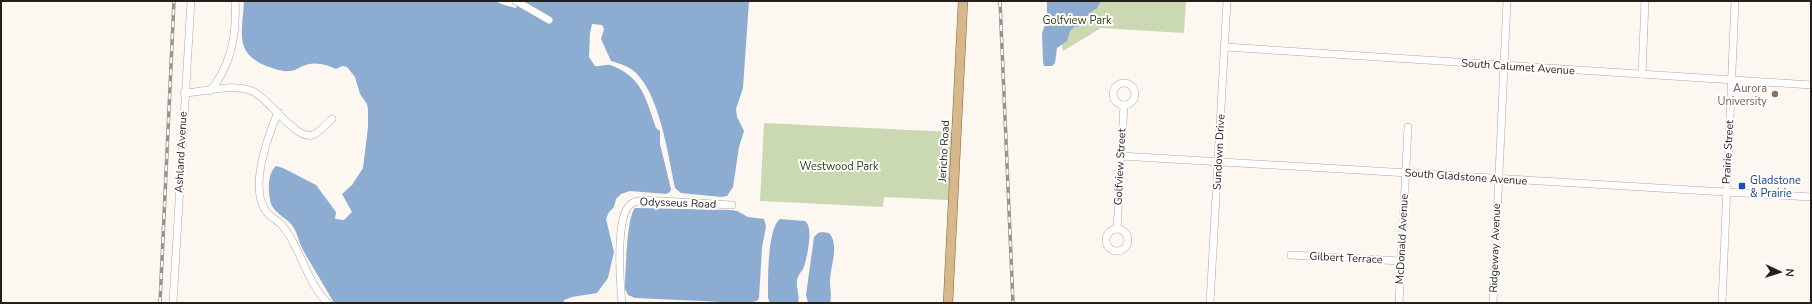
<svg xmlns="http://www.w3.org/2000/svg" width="1812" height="304" font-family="'Nunito Sans',sans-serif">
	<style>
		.green { fill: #cbd9b2 }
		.water { fill: #8dacd2 }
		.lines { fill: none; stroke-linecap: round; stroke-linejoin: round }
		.minor-casing { stroke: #b4a59b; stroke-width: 8 }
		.major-casing { stroke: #876430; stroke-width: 10 }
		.minor { stroke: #fff; stroke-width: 7 }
		.major { stroke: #d7b88a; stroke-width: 9 }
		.rail-casing { stroke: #98928d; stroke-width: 3.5 }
		.rail { stroke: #fff; stroke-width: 2; stroke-dasharray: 6; stroke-linecap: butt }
		.education-dot { fill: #8d6e63; stroke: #fff; stroke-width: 1.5 }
		.transit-dot { fill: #1a4fb4; stroke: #fff; stroke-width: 1.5 }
		.labels { text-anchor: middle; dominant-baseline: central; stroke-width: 4; stroke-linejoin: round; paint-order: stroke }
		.park-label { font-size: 11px; fill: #313f0b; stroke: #fff }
		.street-label { font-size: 11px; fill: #251f1b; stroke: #fff }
		.education-label { font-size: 11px; fill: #785e54; stroke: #fff; text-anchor: end }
		.transit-label { font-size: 11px; fill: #164399; stroke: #fff; text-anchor: start }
	</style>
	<rect width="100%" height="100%" fill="#fdf7f2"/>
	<g class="green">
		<polygon points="1052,1 1186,1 1184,33 1101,28 1063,51"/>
		<polygon points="764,123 952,132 948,200 884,197 883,207 760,201"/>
	</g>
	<g class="water">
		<path d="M 244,1 L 495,1 L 504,5 L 516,8 L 519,1 L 749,1 L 743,88 L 736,109 L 737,117 L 744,131 L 739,147 L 733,187 L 727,196 L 721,197 L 681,193 L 675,188 C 668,155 659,88 631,69 C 625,65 617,63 611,61 L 601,39 L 604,29 L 602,25 L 592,24 L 590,33 L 589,57 L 595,66 C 600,67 605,64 610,65 C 642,76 646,99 656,128 L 660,131 L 660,144 L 671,189 L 670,192 L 666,194 L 630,191 L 621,194 L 616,199 L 614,207 L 609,212 L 606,219 L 614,252 L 608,278 L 597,293 L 572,297 L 564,300 L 563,303 L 334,303 C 324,285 313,268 303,250 C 299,243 298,235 294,228 C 288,218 276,215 271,204 C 268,194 267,173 276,166 L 283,168 L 316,185 L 336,212 L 335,219 L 344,220 L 352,212 L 342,194 L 352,185 L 363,168 L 368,127 L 368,109 L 367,104 L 360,94 L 355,77 L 347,67 L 342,66 L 336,69 C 325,64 314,61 303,66 C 298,68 295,71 289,71 C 281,72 273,68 266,66 C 233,52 243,31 244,1 Z"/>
		<polygon points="1047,1 1101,1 1097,8 1091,12 1084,25 1074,27 1070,31 1067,41 1057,48 1055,63 1052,66 1044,66 1043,62 1042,33 1047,19"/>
		<path d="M 635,208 L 731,210 L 737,211 L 748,217 L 764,219 L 766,226 L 762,248 L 759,298 L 757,301 L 746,303 L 635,298 L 628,295 L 625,289 L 625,281 C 626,267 627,216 635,208 Z"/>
		<path d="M 780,219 L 805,221 C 814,227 807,257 804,267 C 802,272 797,275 797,281 C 796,289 800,295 798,303 L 770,303 L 768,298 C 768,281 767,229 780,219 Z"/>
		<path d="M 822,232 L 829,233 C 840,245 830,267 830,281 C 830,289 832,296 830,303 L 808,303 L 806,295 L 814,237 L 818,233 Z"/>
	</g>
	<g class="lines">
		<defs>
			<g id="minor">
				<polyline points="516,1 549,20"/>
				<polyline points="1225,47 1811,85"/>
				<polyline points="1642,74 1645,1"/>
				<circle cx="1124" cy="94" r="11"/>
				<path d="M 210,91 C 231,66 237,33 235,1"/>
				<path d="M 184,93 C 205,92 232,83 252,91 C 269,98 296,141 313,135 C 320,132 326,124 332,119"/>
				<path d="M 278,112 C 268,136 250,185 265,210 C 269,216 275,219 281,224 C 286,230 291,237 294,244 C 305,264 311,287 328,303"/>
				<polyline points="1121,156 1811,197"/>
				<polyline points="1117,229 1124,105"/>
				<circle cx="1117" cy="240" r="11"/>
				<polyline points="1291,255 1401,261"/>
				<polyline points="173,303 191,1"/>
				<path d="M 622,303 C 620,282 616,223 628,207 C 632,201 638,201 644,200 L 732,205"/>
				<polyline points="1210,303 1227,1"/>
				<polyline points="1399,303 1408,127"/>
				<polyline points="1493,303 1507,1"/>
				<polyline points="1722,303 1735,1"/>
			</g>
			<polyline id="major" points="948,303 963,1"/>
		</defs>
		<use href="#minor" class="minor-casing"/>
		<use href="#major" class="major-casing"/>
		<use href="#minor" class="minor"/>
		<use href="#major" class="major"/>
		<defs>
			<g id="rail">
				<polyline points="1000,1 1013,303"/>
				<polyline points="160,303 174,1"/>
			</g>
		</defs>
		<use href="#rail" class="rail-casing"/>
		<use href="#rail" class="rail"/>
	</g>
	<circle class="education-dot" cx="1775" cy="94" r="4"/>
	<rect class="transit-dot" x="1738" y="182" width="8" height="8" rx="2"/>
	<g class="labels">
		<g class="park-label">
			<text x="1077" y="20">Golfview Park</text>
			<text x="839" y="166">Westwood Park</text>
		</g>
		<g class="street-label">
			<text transform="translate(1518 67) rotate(4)">South Calumet Avenue</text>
			<text transform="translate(944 151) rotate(-87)">Jericho Road</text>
			<text transform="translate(181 152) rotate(-87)">Ashland Avenue</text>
			<text transform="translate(1219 152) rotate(-87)">Sundown Drive</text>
			<text transform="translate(1728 152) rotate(-87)">Prairie Street</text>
			<text transform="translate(1120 167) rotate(-87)">Golfview Street</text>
			<text transform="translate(1466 177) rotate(4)">South Gladstone Avenue</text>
			<text transform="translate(678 203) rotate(2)">Odysseus Road</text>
			<text transform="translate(1402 239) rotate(-87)">McDonald Avenue</text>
			<text transform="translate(1495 248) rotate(-88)">Ridgeway Avenue</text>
			<text transform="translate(1346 258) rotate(3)">Gilbert Terrace</text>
		</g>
		<g class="education-label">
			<text x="1767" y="88">Aurora<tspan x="1767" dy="13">University</tspan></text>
		</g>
		<g class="transit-label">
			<text x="1750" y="180">Gladstone<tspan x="1750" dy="13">&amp; Prairie</tspan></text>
		</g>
	</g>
	<rect width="1812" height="304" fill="none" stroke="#251f1b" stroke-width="4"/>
	<g transform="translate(1780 272) rotate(94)" stroke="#ffffff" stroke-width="3" paint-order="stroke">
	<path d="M0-3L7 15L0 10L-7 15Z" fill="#251f1b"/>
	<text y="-6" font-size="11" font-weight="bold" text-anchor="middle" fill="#251f1b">N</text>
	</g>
</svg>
